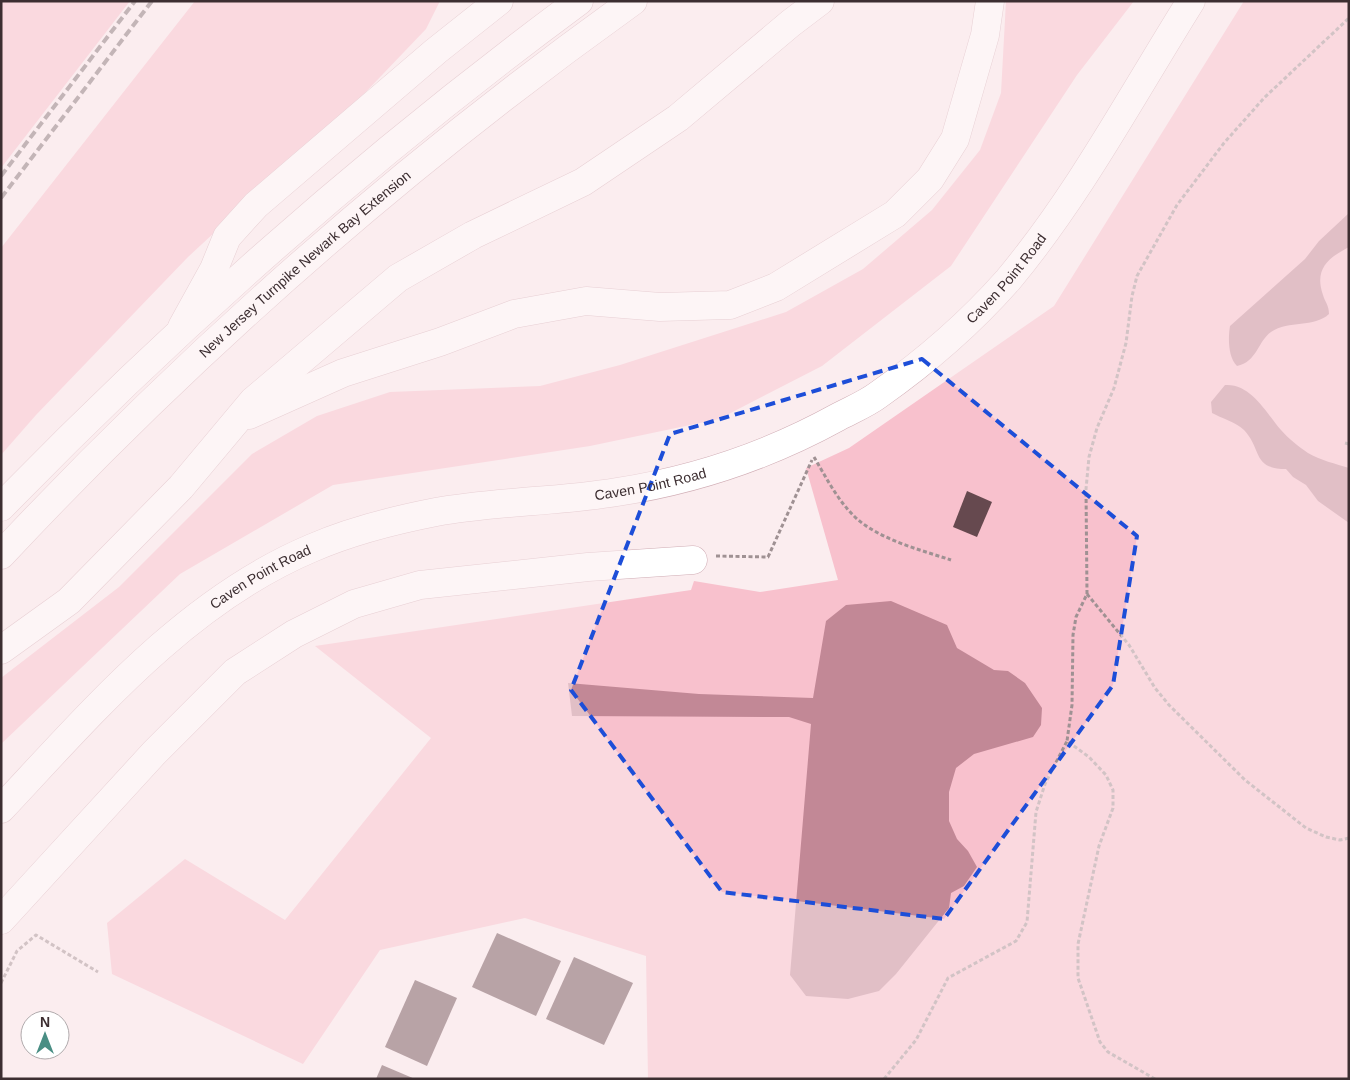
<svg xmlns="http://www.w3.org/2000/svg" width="1350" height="1080" font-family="Arial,sans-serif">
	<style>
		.green { fill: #f8c1cd }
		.water { fill: #c28896 }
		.building { fill: #66494f }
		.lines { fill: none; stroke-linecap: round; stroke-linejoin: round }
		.minor-casing { stroke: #d0adb5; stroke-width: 29 }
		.highway-casing { stroke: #d0adb5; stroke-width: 29 }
		.path { stroke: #9f9193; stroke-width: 3; stroke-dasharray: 4 2.5; stroke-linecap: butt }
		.minor { stroke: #fff; stroke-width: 28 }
		.highway { stroke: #fff; stroke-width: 28 }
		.rail { stroke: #7f7174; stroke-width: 4; stroke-dasharray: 8 4; stroke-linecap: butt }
		.marked { fill: none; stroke: #1d4ed8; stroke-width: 4; stroke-dasharray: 10 6; stroke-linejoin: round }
		.labels { text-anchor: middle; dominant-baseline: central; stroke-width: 5; stroke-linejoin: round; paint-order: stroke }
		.street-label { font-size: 14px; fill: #3c2e31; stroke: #fff }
	</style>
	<rect width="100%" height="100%" fill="#fbedef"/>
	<g class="green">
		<polygon points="1,1 130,1 1,168"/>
		<polygon points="195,1 440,1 426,29 361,97 188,257 36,415 1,455 1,248"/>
		<polygon points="1006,1 1134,1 1077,75 951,266 822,366 719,419 590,446 333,485 180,574 1,744 1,678 119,587 252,454 317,416 390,392 540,386 620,365 786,312 863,269 932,210 980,150 1001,93"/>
		<polygon points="1244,1 1349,1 1349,1079 648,1079 646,956 525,918 380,950 303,1064 112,974 107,923 185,859 285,920 431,738 315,646 691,590 694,581 760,592 838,580 806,468 849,448 1054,306"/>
	</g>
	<g class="water">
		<path d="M 1349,213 L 1349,247 C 1328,258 1314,269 1323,295 C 1325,302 1329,305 1329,314 C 1314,328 1289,320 1271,332 C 1258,341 1257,362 1237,366 C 1228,357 1228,338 1230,326 L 1305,259 L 1319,241 Z"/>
		<path d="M 1225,385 C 1251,383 1267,414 1281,430 C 1288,438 1299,447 1308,453 C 1320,460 1336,464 1349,468 L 1349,523 L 1318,501 L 1306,485 L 1293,477 L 1286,469 C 1252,469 1262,449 1244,430 C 1236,422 1221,418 1212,413 L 1211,402 Z"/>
		<polygon points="891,601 947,625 957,648 994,670 1008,671 1025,683 1042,708 1041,725 1033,737 974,754 956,768 949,792 949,821 957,839 968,851 977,867 964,886 951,893 949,908 896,974 879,991 848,999 806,996 790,975 811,724 789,717 572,716 568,683 699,694 813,698 826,621 846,605"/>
	</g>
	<g class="building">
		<polygon points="967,491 992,502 977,537 953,527"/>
		<polygon points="497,933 561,961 536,1016 472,987"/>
		<polygon points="574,957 633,983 604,1045 546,1019"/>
		<polygon points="415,980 457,998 427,1066 385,1047"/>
		<polygon points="382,1065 415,1079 376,1079"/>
	</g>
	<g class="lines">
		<defs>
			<g id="minor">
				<polyline points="182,327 214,269 227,237 256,205 436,51 499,1"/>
				<polyline points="249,415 343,373 440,342 514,314 586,301 660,307 730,305 776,287 895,214 930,179 955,139 985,35 990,1"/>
				<polyline points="1,650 69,601 181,487 253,401 398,278 473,235 583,182 678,118 791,23 820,1"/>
				<path id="s1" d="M 1,809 C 93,711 186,601 312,548 C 351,531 395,520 436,512 C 496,501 557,502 617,492 C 695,480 769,455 838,417 C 851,410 866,404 878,395 C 925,362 970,323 1008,280 C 1079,195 1132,95 1191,1"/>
				<polyline points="1,920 154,753 235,672 294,634 354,604 420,585 588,567 693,560"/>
			</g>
			<g id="highway">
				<path d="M 1,507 C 180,323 372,154 579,1"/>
				<path id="s2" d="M 1,555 C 193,350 405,164 633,1"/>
			</g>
		</defs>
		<use href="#minor" class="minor-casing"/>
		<use href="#highway" class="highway-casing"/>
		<g class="path">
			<polyline points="1345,443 1349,444"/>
			<path d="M 814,457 C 827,479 841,507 862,523 C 888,542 921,550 951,560"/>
			<polyline points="716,556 768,557 812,460"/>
			<polyline points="1087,594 1129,645 1155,688 1169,705 1245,780 1306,828 1326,837 1340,840 1349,838"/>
			<polyline points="1,983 17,951 36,935 98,972"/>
			<polyline points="884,1079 916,1040 948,978 1016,941 1027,922 1036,812 1045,784 1067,741"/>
			<polyline points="1155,1079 1108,1052 1100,1042 1078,978 1078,944 1099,846 1113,808 1113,790 1106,775 1089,757 1067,741 1072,705 1073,635 1076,617 1087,594 1086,489 1089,457 1097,428 1114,388 1126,343 1132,296 1137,276 1177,205 1224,143 1264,98 1349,18"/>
		</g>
		<use href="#minor" class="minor"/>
		<use href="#highway" class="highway"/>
		<g class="rail">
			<polyline points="1,176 135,1"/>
			<polyline points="1,198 152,1"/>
		</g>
	</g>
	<path d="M0 0H1350V1080H0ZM 922,359 L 1137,536 L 1113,685 L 944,919 L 722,892 L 571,690 L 670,434 Z" fill="#fbedef" fill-opacity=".55" fill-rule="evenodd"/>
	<path class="marked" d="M 922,359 L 1137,536 L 1113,685 L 944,919 L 722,892 L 571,690 L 670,434 Z"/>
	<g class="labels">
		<g class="street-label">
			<text stroke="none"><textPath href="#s2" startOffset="421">New Jersey Turnpike Newark Bay Extension</textPath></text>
			<text stroke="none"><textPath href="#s1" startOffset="1175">Caven Point Road</textPath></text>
			<text stroke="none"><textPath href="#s1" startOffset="755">Caven Point Road</textPath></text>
			<text stroke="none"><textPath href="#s1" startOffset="350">Caven Point Road</textPath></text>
		</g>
	</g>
	<rect width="1350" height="1080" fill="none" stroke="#3c2e31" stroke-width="5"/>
	<g transform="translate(45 1035)"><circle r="24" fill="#ffffff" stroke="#b1abad"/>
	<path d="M0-4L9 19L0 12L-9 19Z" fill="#498e84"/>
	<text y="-8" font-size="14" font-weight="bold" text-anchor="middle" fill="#3c2e31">N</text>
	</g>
</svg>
